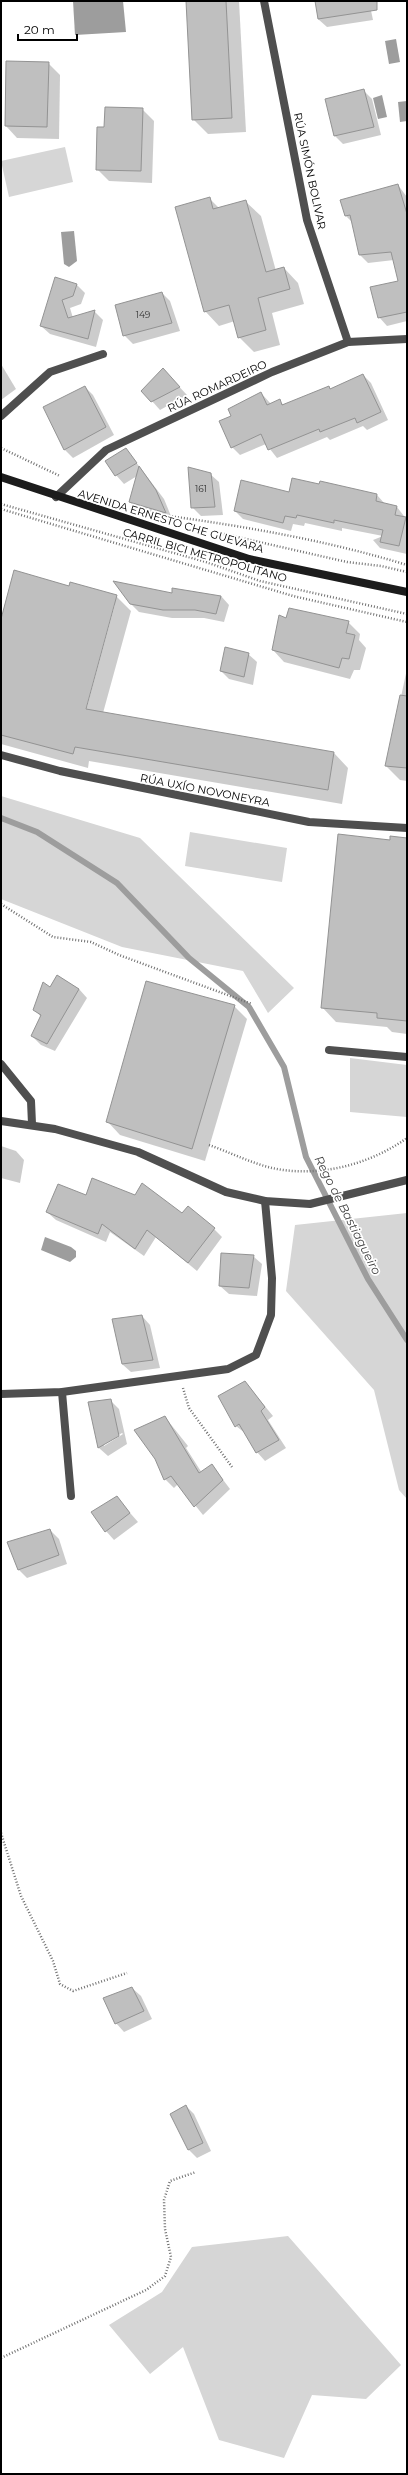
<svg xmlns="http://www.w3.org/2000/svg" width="408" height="2475" font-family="Montserrat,sans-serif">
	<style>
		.green { fill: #d6d6d6 }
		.water { fill: #9d9d9d }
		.shadow { fill: #0003; fill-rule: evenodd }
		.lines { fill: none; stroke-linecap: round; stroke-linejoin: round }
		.stream { stroke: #9d9d9d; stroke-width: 6 }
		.building { fill: #bfbfbf; stroke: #939393 }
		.path { stroke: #717171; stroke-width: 2.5; stroke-dasharray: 1 2; stroke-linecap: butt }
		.minor { stroke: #4f4f4f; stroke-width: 8 }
		.tertiary { stroke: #4f4f4f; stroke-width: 8 }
		.secondary { stroke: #1c1c1c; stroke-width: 8 }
		.labels { text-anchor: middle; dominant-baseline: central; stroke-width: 3.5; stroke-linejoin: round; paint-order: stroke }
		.number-label { font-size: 9px; fill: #303030 }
		.street-label { font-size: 11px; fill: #000; stroke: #fff }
		.water-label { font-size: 12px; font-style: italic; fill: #3e3e3e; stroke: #fff }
	</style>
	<rect width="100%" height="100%" fill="#fff"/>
	<g class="green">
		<polygon points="65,147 73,182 9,197 1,161"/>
		<polygon points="1,796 140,838 294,988 268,1013 243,971 122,947 1,899"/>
		<polygon points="190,832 287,848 282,882 185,866"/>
		<polygon points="350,1058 407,1065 407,1117 350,1112"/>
		<polygon points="407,1213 407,1499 399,1490 374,1390 286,1291 295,1225"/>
		<polygon points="288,2236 401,2365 366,2399 312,2395 284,2458 219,2440 183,2347 150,2374 109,2325 162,2292 192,2247"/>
	</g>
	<g class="water">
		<polygon points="73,1 123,1 126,32 75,35"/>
		<polygon points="396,39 400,62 389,64 385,41"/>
		<polygon points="382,95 387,117 378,119 373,98"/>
		<polygon points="407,101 407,121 400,122 398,102"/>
		<polygon points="74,231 77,261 69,267 64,264 61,232"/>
		<polygon points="45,1237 71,1247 76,1251 76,1257 70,1262 41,1250"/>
	</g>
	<g class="shadow">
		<polygon points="187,1 239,1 246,132 208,134 193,119"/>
		<polygon points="316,1 369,1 373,20 327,27 318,19"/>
		<polygon points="48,63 60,75 59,139 17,138 6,126"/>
		<polygon points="364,91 372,99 381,135 343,144 335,136 326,100"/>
		<polygon points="142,109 154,121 152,183 109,181 97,169 105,128"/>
		<polygon points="398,185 407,197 407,321 387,326 379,317 399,282 394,260 368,263 360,255 353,223 346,216 342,201"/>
		<polygon points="210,199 220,209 246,202 261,216 276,271 284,268 298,283 304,304 272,313 280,345 254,352 239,337 235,321 219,326 205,311"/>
		<polygon points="56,278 77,285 85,293 81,304 70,308 73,318 95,312 103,320 96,347 50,334 41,326"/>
		<polygon points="162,293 170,301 180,331 133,344 124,335"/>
		<polygon points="1,364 16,389 1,400"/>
		<polygon points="363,375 371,383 388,420 367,430 363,426 330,440 327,437 277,458 266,444 240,455 232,447 232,417 261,393 271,404 279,401 284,405 328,387 331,390"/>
		<polygon points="171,378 187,395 160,410 152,401"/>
		<polygon points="85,387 93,395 114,435 73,458 64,449"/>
		<polygon points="126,449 164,499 173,521 138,510 130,502 137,476 124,484 116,475"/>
		<polygon points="210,474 219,482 223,515 201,516 192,507"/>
		<polygon points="320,485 377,495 385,504 397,507 407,520 407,554 380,548 373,540 383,536 342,528 342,531 305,523 304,526 293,524 291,531 243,519 235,511"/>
		<path d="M 70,587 L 116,596 L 131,611 L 103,713 L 334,753 L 348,768 L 342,804 L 89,761 L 88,768 L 1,744 L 1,623 ZM 113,604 L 115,604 L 85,714 L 83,714 Z"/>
		<polygon points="173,594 221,596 229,605 224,622 204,618 172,618 139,612 130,603"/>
		<polygon points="287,619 348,622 360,634 359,640 366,648 360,670 354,670 350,679 284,662 273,650"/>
		<polygon points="248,654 257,662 253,685 229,679 221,671"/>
		<polygon points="407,669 407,781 400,780 386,766"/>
		<polygon points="407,839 407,1034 392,1032 387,1027 336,1022 322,1007 391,841"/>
		<polygon points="58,976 79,989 87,998 55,1051 41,1045 32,1036 41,1017 35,1010"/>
		<polygon points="234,1006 247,1019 205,1161 120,1135 107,1121"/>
		<polygon points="1,1146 16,1151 24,1160 20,1183 1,1178"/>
		<polygon points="47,1212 182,1215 214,1229 222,1237 197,1271 156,1237 144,1256 110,1232 106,1242 56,1220"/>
		<polygon points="253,1256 262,1264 257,1296 229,1294 220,1286"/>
		<polygon points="142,1316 150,1325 160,1368 131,1372 122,1364 113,1320"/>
		<polygon points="245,1382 273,1416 268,1420 286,1448 265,1461 257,1452 245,1433 236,1426"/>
		<path d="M 110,1400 L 119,1409 L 127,1444 L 108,1456 L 99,1448 L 89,1402 ZM 122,1433 L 123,1434 L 104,1446 L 104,1444 Z"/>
		<polygon points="165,1417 188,1446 186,1448 202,1473 212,1465 230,1489 203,1515 178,1484 174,1488 165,1479 156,1458"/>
		<polygon points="117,1498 138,1522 114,1540 106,1531"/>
		<polygon points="50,1530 59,1539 67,1564 27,1578 19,1570 9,1542"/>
		<polygon points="132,1988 141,1996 152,2019 124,2032 116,2023"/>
		<polygon points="186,2106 194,2114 211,2151 197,2158 189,2150 171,2114"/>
	</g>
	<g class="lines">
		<polyline class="stream" points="1,818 37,832 117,883 189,958 249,1007 284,1067 306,1157 368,1279 407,1340"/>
	</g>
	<g class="building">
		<polygon points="186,1 226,1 232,118 192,120"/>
		<polygon points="315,1 377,1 377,10 318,19"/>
		<polygon points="6,61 49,62 47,127 5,126"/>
		<polygon points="364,89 374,127 334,136 325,99"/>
		<polygon points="105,107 143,108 141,171 96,170 97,127 104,127"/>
		<polygon points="398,184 407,214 407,312 378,318 370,287 398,281 391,252 359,255 350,215 345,216 340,200"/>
		<polygon points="210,197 213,209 246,200 266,272 284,267 290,289 258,298 266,330 238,338 229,305 204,312 175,207"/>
		<polygon points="55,277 77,284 73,296 62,300 68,318 95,310 88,339 40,326"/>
		<polygon points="162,292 172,323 123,336 115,305"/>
		<polygon points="163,368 180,387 151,402 141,391"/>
		<polygon points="363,374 381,412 357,423 355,418 320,432 319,429 268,450 261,434 231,448 219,421 231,416 228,409 261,392 267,405 280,399 282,405 329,386 330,389"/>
		<polygon points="85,386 106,427 64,450 43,407"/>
		<polygon points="126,448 137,463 115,476 105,461"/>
		<polygon points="139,466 156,490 166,513 129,502"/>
		<polygon points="188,467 211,473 215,507 191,508"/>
		<polygon points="292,478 319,484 320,481 377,494 376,501 397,506 395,515 406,517 399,546 380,542 383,530 334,520 334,523 297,515 296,518 285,516 283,523 234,511 241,480 289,492"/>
		<polygon points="14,570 69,586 70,582 117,595 86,709 334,752 328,790 75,747 73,754 1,735 1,619"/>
		<polygon points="113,581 172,593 172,588 221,596 216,614 195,610 163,610 130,604"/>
		<polygon points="289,608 349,621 346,633 355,635 349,659 342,658 339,668 272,650 279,615 286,618"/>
		<polygon points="225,647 249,653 244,677 220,671"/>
		<polygon points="400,695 407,696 407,768 385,766"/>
		<polygon points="338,834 390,840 390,836 407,838 407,1021 377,1018 377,1013 321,1008"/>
		<polygon points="57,975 79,989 47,1044 31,1036 41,1015 33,1010 43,982 50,987"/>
		<polygon points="146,981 235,1005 192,1149 106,1122"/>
		<polygon points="92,1178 135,1195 142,1183 182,1213 188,1206 215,1228 188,1263 147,1230 135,1249 102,1224 98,1234 46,1212 58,1184 86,1195"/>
		<polygon points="221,1253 254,1255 249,1288 219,1286"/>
		<polygon points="142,1315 153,1360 122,1364 112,1319"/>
		<polygon points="245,1381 265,1407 261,1411 279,1440 256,1453 239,1424 235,1427 218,1396"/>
		<polygon points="111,1399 119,1436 98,1448 88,1402"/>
		<polygon points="165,1416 199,1473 212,1464 223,1480 194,1507 171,1476 164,1480 155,1459 134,1430"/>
		<polygon points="117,1496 130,1513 105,1532 91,1512"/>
		<polygon points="50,1529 59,1555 18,1570 7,1542"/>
		<polygon points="132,1987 144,2011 115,2024 103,1998"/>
		<polygon points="186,2105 203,2143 188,2150 170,2114"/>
	</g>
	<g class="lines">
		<g class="path">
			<polyline points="1,448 60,476"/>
			<polyline points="1,504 206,562 260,581 407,614"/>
			<polyline points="1,509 293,596 407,622"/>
			<path d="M 169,516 C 249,527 329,541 407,565"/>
			<polyline points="224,534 347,562 381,566 407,572"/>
			<polyline points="1,904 53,937 91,942 119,955 252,1004"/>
			<path d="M 209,1145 C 229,1152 251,1163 272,1168 C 318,1178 369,1165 407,1138"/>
			<polyline points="183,1388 189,1408 232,1467"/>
			<polyline points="1,1833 21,1896 53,1961 60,1984 73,1991 127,1973"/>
			<polyline points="1,2358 146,2290 165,2276 171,2257 165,2229 164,2200 170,2181 196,2172"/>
		</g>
		<g class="minor">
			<polyline points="264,1 307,220 348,342"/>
			<polyline points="1,416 50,372 103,354"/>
			<polyline points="56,497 106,450 272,372 348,342 407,339"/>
			<polyline points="1,755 60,771 309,822 407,828"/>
			<polyline points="329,1050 407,1057"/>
			<polyline points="1,1064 31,1101 32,1124"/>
			<polyline points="62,1392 71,1496"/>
			<polyline points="1,1394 62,1392 228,1369 256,1355 271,1315 272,1278 265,1201"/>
		</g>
		<polyline class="tertiary" points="1,1121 55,1129 138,1152 226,1192 265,1201 310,1204 407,1180"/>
		<polyline class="secondary" points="1,477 249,559 407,592"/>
	</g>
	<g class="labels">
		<g class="number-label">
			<text x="143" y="314">149</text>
			<text x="201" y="488">161</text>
		</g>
		<g class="street-label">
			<text transform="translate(310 171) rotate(78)">RÚA SIMÓN BOLIVAR</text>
			<text transform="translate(217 386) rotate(-25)">RÚA ROMARDEIRO</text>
			<text transform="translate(171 521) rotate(17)">AVENIDA ERNESTO CHE GUEVARA</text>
			<text transform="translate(205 555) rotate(16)">CARRIL BICI METROPOLITANO</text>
			<text transform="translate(205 790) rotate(11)">RÚA UXÍO NOVONEYRA</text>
		</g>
		<g class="water-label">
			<text transform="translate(348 1215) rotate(63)">Rego de Bastiagueiro</text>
		</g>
	</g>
	<rect width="408" height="2475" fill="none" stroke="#000000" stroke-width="4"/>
	<path d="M18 34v6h59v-6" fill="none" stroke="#000000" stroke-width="2"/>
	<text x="24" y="34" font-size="12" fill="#000000" stroke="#ffffff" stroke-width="3" paint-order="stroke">20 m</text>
</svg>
